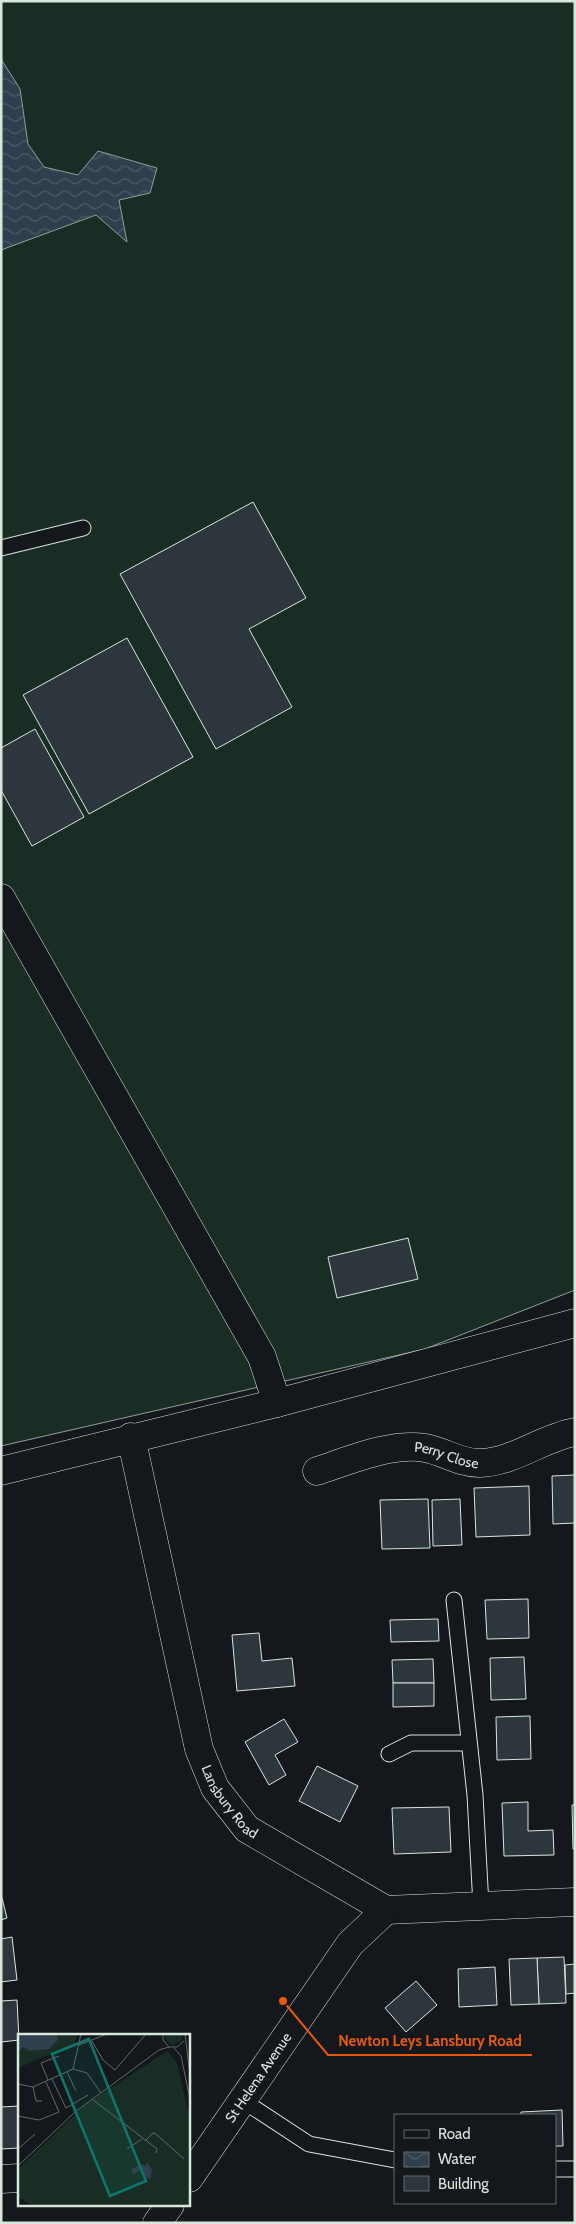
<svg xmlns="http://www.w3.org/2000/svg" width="576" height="2224" font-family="Cabin,sans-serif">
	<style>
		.grass { fill: #1a2d24; stroke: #939e99 }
		.water { fill: url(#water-waves); stroke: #939e99 }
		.building { fill: #2c363c; stroke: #d8e6dc }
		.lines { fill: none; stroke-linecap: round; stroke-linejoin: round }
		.service-casing { stroke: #d8e6dc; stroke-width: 17 }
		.minor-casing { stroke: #d8e6dc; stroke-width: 29 }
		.tertiary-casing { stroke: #d8e6dc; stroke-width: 29 }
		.service { stroke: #14181c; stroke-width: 15 }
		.minor { stroke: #14181c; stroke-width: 28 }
		.tertiary { stroke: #14181c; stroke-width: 28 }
		.labels { text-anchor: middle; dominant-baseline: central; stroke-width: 4; stroke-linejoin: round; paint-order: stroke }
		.street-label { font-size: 14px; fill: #d8e6dc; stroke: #14181c }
		.inset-road { fill: none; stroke: #626a69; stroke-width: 1 }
		.view { fill: #0f766e; fill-opacity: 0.15; stroke: #0f766e; stroke-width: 2.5 }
		.inset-edge { fill: none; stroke: #d8e6dc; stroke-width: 2.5 }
		.leader { fill: none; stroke: #e8590c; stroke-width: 2 }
		.callout-dot { fill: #e8590c; stroke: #14181c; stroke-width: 2 }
		.callout-label { font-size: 15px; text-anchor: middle; font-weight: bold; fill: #e8590c; stroke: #14181c; stroke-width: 4; stroke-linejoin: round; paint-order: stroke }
	</style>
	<defs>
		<pattern id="water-waves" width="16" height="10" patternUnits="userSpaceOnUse" patternTransform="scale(1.25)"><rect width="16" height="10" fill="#2f3f4d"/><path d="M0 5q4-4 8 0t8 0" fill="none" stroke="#4c5b66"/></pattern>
	</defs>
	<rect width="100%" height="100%" fill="#14181c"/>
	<polygon class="grass" points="1,1 575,1 575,1290 425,1349 1,1446"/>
	<polygon class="water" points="1,59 20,89 28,144 44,167 78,175 98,151 157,168 150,193 119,200 127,242 96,215 1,250"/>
	<g class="building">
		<polygon points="253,502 306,598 249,629 292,707 216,749 120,574"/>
		<polygon points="127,638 193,757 89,814 23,695"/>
		<polygon points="35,729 84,817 32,846 1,790 1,748"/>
		<polygon points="408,1238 418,1279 337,1298 328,1257"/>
		<polygon points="575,1475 575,1523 553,1524 552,1476"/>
		<polygon points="529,1486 530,1535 476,1537 474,1488"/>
		<polygon points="428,1499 430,1548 382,1549 380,1500"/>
		<polygon points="460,1499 462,1545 433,1546 432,1500"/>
		<polygon points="528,1599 529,1638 487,1639 485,1600"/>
		<polygon points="438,1619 439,1641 391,1642 390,1620"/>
		<polygon points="259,1633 262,1661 292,1658 295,1686 237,1691 232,1635"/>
		<polygon points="524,1657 526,1699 491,1700 490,1658"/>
		<polygon points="433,1659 434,1683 393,1683 392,1660"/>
		<polygon points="393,1683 434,1683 434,1706 393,1707"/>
		<polygon points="530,1716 531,1759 497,1760 496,1717"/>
		<polygon points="284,1719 298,1742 275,1755 286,1775 269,1785 245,1742"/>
		<polygon points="317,1766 358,1786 340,1822 299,1801"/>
		<polygon points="528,1802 528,1831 553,1830 554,1855 504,1856 502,1803"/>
		<polygon points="572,1805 575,1805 575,1849 573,1849"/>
		<polygon points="449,1807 451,1852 394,1854 392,1808"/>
		<polygon points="1,1894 7,1918 1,1920"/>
		<polygon points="12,1937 17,1980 1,1982 1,1939"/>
		<polygon points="564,1957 566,2003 539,2004 537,1958"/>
		<polygon points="537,1958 539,2004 511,2005 509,1959"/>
		<polygon points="575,1964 575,1993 566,1994 565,1965"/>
		<polygon points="495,1967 497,2005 459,2007 458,1969"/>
		<polygon points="416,1981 437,2005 406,2032 385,2008"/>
		<polygon points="17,2000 19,2040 1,2042 1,2001"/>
		<polygon points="19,2106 19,2148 1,2149 1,2107"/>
		<polygon points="562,2110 563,2146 555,2146 555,2115 521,2115 521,2112"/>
	</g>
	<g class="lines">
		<defs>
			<g id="service">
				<polyline points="1,548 83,528"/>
				<polyline points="454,1600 475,1795 481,1906"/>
				<polyline points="389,1754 411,1743 469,1743"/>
				<polyline points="242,2100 309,2144 395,2160"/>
				<polyline points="555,2169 575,2169"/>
			</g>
			<g id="minor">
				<polyline points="1,898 262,1357 277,1403"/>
				<path id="s1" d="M 131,1437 L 199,1749 L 215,1788 L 247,1829 L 386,1910 L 575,1902"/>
				<path id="s2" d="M 317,1471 C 348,1461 392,1442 425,1448 C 443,1451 462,1464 480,1463 C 514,1462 542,1438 575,1432"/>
				<path id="s3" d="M 189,2178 L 350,1944 L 386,1910"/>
				<polyline points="1,2179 19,2178"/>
				<polyline points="157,2223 170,2205"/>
			</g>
			<polyline id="tertiary" points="1,1471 277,1403 575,1323"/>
		</defs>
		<use href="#service" class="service-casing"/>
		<use href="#minor" class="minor-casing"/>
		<use href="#tertiary" class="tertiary-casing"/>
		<use href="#service" class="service"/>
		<use href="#minor" class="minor"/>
		<use href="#tertiary" class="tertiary"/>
	</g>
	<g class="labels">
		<g class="street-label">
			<text stroke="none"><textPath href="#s2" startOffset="134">Perry Close</textPath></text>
			<text stroke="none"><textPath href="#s1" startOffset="381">Lansbury Road</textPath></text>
			<text stroke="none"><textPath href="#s3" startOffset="122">St Helena Avenue</textPath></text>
		</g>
	</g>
	<g transform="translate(18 2034)">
		<rect width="172" height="172" fill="#14181c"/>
		<path d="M 147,0 L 164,0 L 164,6 L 154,11 L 148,6 ZM 149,17 L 159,29 L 172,87 L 172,172 L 15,172 L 0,163 L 0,135 L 66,72 Z" fill="#1a2d24"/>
		<path d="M 0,0 L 59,0 L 57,10 L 0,34 Z" fill="#1a2d24"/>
		<path d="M 0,0 L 39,0 L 40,6 L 31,15 L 12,17 L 5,13 L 0,18 ZM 129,128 L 134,136 L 132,146 L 121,137 L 114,140 L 114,135 L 123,130 L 128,132 Z" fill="#2f3f4d"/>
		<path class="inset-road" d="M 145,0 L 145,6 L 151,13 L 159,13 L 166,7M 167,0 L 173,49M 74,7 L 85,26 L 97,36 L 128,0M 61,11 L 89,0M 156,14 L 163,22 L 173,70M 55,35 L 63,0M 49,38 L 58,57M 34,45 L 48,74 L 70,61M 30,46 L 23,29 L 41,22M 0,50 L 15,53 L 55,35 L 69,39 L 83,59M 15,53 L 18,67 L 24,67M 74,65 L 139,115 L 138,119M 0,82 L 21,86 L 41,78 L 28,48M 127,107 L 135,99 L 138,100 L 166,125M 0,115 L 17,100M 109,115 L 124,105M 0,132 L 57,78 L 141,16 L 151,13"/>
		<path class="view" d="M 71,5 L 128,147 L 92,162 L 34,20 Z"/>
		<rect width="172" height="172" class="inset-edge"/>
	</g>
	<path class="leader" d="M283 2001L328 2055H532"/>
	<circle class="callout-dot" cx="283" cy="2001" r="5"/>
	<g class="callout-label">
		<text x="430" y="2046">Newton Leys Lansbury Road</text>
	</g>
	<rect width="576" height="2224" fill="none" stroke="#d8e6dc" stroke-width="5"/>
	<rect x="394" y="2114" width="162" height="90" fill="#14181c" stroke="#626a69"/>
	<rect x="404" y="2130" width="25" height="8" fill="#14181c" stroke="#626a69"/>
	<text x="438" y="2139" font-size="15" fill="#d8e6dc">Road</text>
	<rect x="404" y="2152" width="25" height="15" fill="url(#water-waves)" stroke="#626a69"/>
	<text x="438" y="2164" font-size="15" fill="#d8e6dc">Water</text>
	<rect x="404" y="2176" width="25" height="15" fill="#2c363c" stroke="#626a69"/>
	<text x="438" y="2189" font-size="15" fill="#d8e6dc">Building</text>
</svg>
